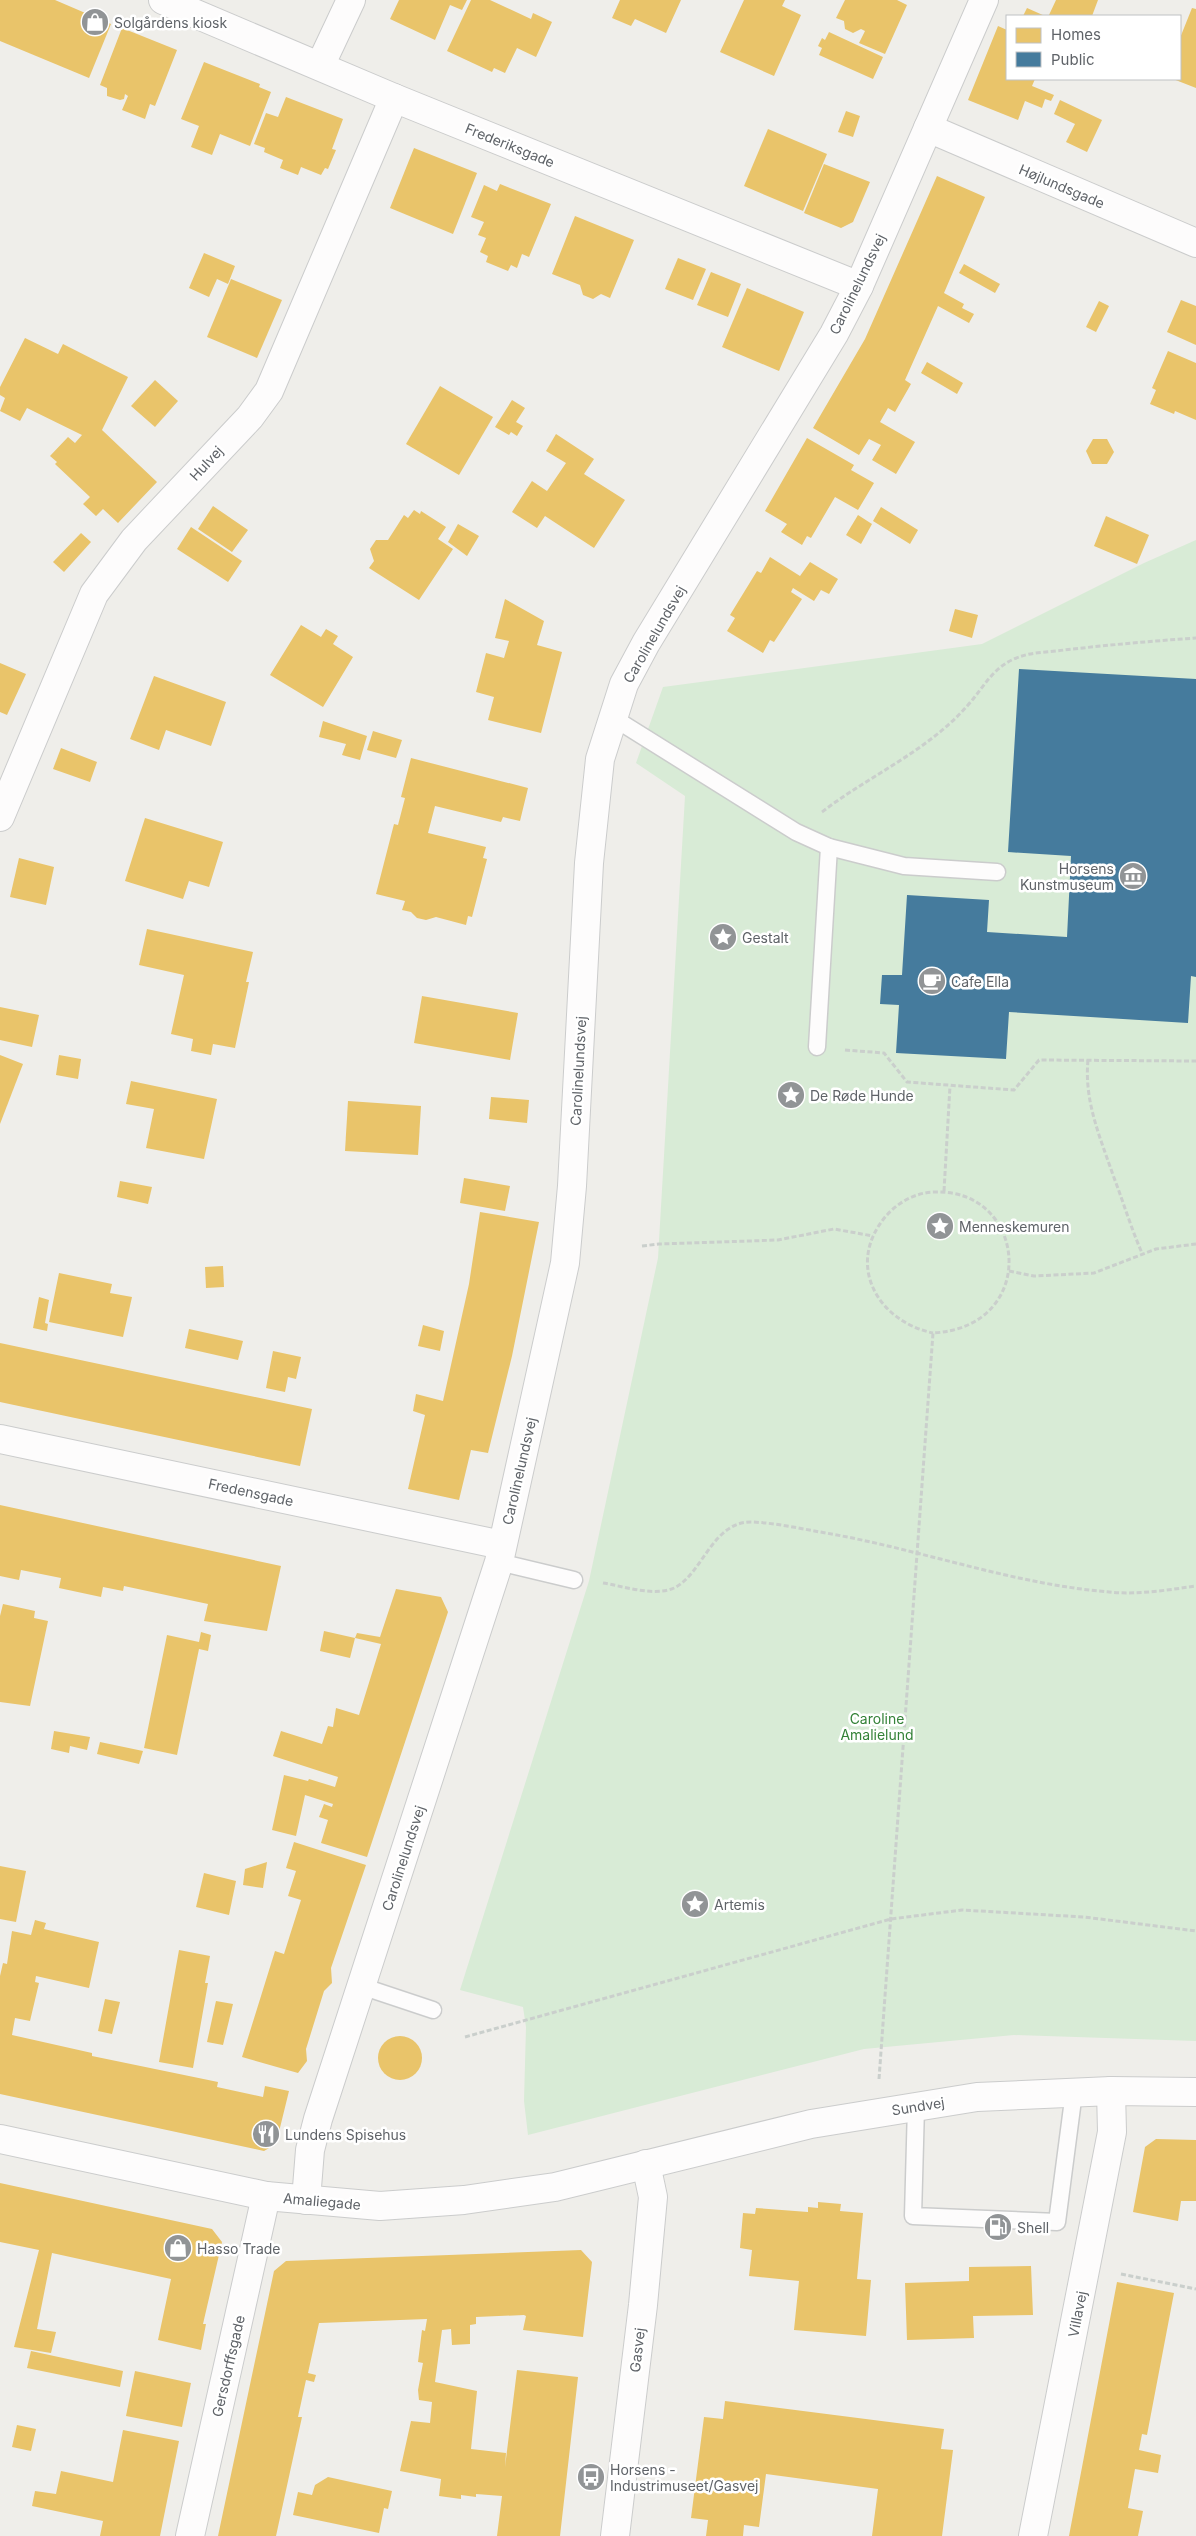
<svg xmlns="http://www.w3.org/2000/svg" width="1196" height="2536" font-family="Inter,sans-serif">
	<style>
		.green { fill: #d8ebd6 }
		.homes { fill: #e9c46a }
		.public { fill: #457b9d }
		.lines { fill: none; stroke-linecap: round; stroke-linejoin: round }
		.service-casing { stroke: #cbcccc; stroke-width: 19 }
		.minor-casing { stroke: #cbcccc; stroke-width: 30 }
		.tertiary-casing { stroke: #cbcccc; stroke-width: 30 }
		.path { stroke: #cacfcc; stroke-width: 3; stroke-dasharray: 5 2.5; stroke-linecap: butt }
		.service { stroke: #fdfcfc; stroke-width: 16 }
		.minor { stroke: #fdfcfc; stroke-width: 28 }
		.tertiary { stroke: #fdfcfc; stroke-width: 28 }
		.labels { text-anchor: middle; dominant-baseline: central; stroke-width: 5; stroke-linejoin: round; paint-order: stroke }
		.poi-label { font-size: 14px; fill: #5f6368; stroke: #fff; text-anchor: start }
		.street-label { font-size: 14px; fill: #5f6368; stroke: #fff }
		.park-label { font-size: 14px; fill: #348238; stroke: #fff }
	</style>
	<rect width="100%" height="100%" fill="#efeeea"/>
	<polygon class="green" points="1196,540 1196,2041 1014,2035 864,2049 528,2135 524,2101 526,2027 523,2007 460,1990 589,1581 658,1258 685,796 636,763 663,687 982,644 1144,563"/>
	<g class="homes">
		<polygon points="0,0 55,0 111,24 89,78 0,41"/>
		<polygon points="399,0 467,0 462,10 450,5 435,40 390,19"/>
		<polygon points="471,0 490,0 531,19 533,13 552,22 536,57 517,48 505,73 494,68 492,72 447,51"/>
		<polygon points="620,0 681,0 666,33 635,19 631,26 612,18"/>
		<polygon points="744,0 785,0 782,6 801,15 774,76 720,52"/>
		<polygon points="845,0 897,0 907,5 885,54 859,43 865,31 861,29 853,33 845,29 844,21 836,18"/>
		<polygon points="1056,0 1098,0 1092,16 1052,16 1049,15"/>
		<polygon points="1027,8 1045,16 1023,16"/>
		<polygon points="1192,8 1196,9 1196,88 1173,79 1180,79 1180,38"/>
		<polygon points="998,26 1007,30 1007,79 1035,79 1032,86 1054,95 1051,101 1045,99 1042,108 1025,101 1018,120 968,100"/>
		<polygon points="122,28 177,50 155,106 150,104 145,119 122,110 128,96 125,94 124,99 120,100 107,96 107,88 100,85"/>
		<polygon points="829,32 883,57 873,79 819,55 822,48 818,46 822,38 825,40"/>
		<polygon points="204,62 260,84 259,87 271,92 250,146 220,134 212,155 191,147 199,126 181,119"/>
		<polygon points="286,97 343,119 332,149 336,150 328,169 325,168 321,175 301,167 298,175 280,168 283,160 264,152 265,148 254,144 266,113 278,117"/>
		<polygon points="1060,100 1102,120 1087,152 1066,142 1075,124 1054,114"/>
		<polygon points="846,111 860,116 853,137 838,132"/>
		<polygon points="768,129 827,154 803,211 744,186"/>
		<polygon points="414,148 477,173 453,234 390,208"/>
		<polygon points="824,164 870,182 853,222 841,228 804,213"/>
		<polygon points="937,176 985,197 944,293 964,304 962,308 974,314 969,323 938,306 905,380 911,384 895,412 888,408 880,422 915,442 896,474 872,460 881,445 869,439 859,455 813,428 865,339"/>
		<polygon points="500,184 551,204 529,257 522,254 517,268 511,265 508,271 486,262 488,256 480,252 486,238 478,235 484,222 471,217 484,185 497,191"/>
		<polygon points="575,216 634,240 610,298 601,294 593,299 583,295 580,285 552,274"/>
		<polygon points="204,253 235,266 228,284 217,279 209,297 189,288"/>
		<polygon points="678,258 706,269 693,300 665,289"/>
		<polygon points="964,264 1000,284 995,293 959,273"/>
		<polygon points="711,272 741,284 728,317 697,305"/>
		<polygon points="231,279 282,300 257,358 207,337"/>
		<polygon points="747,288 804,312 779,371 722,347"/>
		<polygon points="1181,300 1196,306 1196,345 1167,332"/>
		<polygon points="1099,301 1109,306 1096,332 1086,327"/>
		<polygon points="25,338 58,354 63,344 128,377 102,430 157,482 118,523 103,509 96,516 83,504 90,497 55,464 57,462 50,456 68,437 75,443 82,435 27,408 20,421 0,411 5,398 0,395 0,387"/>
		<polygon points="1168,351 1196,363 1196,420 1175,411 1174,414 1150,404 1156,390 1152,388"/>
		<polygon points="927,362 963,383 957,394 921,373"/>
		<polygon points="155,380 178,401 155,427 131,406"/>
		<polygon points="440,386 493,417 459,475 406,444"/>
		<polygon points="512,400 525,408 516,422 523,426 517,436 511,432 509,435 495,427"/>
		<polygon points="556,434 594,459 584,474 625,500 594,548 545,516 537,528 512,512 532,481 547,491 566,463 546,451"/>
		<polygon points="807,438 854,465 851,470 874,483 858,510 835,497 811,538 807,536 802,545 781,532 787,524 765,511"/>
		<polygon points="1093,439 1107,439 1114,452 1107,464 1092,464 1086,451"/>
		<polygon points="213,506 248,530 232,552 198,529"/>
		<polygon points="881,507 918,530 910,544 873,521"/>
		<polygon points="414,510 420,514 421,511 446,527 438,539 453,549 419,600 369,568 374,561 370,549 376,540 388,540 404,515 408,518"/>
		<polygon points="858,515 872,524 861,544 846,535"/>
		<polygon points="1106,516 1149,535 1137,564 1094,546"/>
		<polygon points="458,524 479,536 467,556 448,542"/>
		<polygon points="191,527 242,561 228,582 177,549"/>
		<polygon points="81,533 91,542 64,572 53,562"/>
		<polygon points="770,557 800,576 810,562 838,579 829,594 821,590 814,601 793,588 791,592 802,599 774,642 770,640 763,653 727,631 735,618 730,615 757,571 761,573"/>
		<polygon points="505,599 544,621 537,645 562,652 541,733 488,720 494,697 476,692 486,653 504,658 509,641 495,638"/>
		<polygon points="955,609 978,615 972,638 949,631"/>
		<polygon points="301,625 321,637 326,629 338,636 333,644 353,657 323,707 270,675"/>
		<polygon points="0,663 26,674 7,715 0,712"/>
		<polygon points="154,676 226,702 211,746 166,730 159,750 130,739"/>
		<polygon points="323,721 367,736 360,760 342,755 346,744 319,737"/>
		<polygon points="373,731 402,740 396,758 367,750"/>
		<polygon points="61,748 97,762 90,782 53,769"/>
		<polygon points="411,758 528,788 520,821 503,817 501,822 435,806 428,833 486,847 483,858 487,859 472,917 468,916 466,925 436,917 426,920 417,918 411,912 402,910 405,901 376,894 394,824 398,825 405,798 401,797"/>
		<polygon points="145,818 223,842 209,887 189,881 183,899 125,881"/>
		<polygon points="19,858 54,867 46,905 10,897"/>
		<polygon points="147,929 253,952 246,982 249,982 235,1048 213,1044 211,1055 191,1051 193,1039 171,1034 184,975 139,965"/>
		<polygon points="422,996 518,1013 510,1060 414,1043"/>
		<polygon points="0,1007 39,1015 32,1047 0,1040"/>
		<polygon points="0,1055 23,1064 0,1124"/>
		<polygon points="59,1055 81,1059 78,1079 56,1075"/>
		<polygon points="131,1081 217,1099 204,1159 146,1148 154,1109 126,1104"/>
		<polygon points="491,1097 529,1100 527,1123 489,1119"/>
		<polygon points="348,1101 421,1106 418,1155 345,1151"/>
		<polygon points="464,1178 510,1186 505,1211 460,1203"/>
		<polygon points="120,1181 152,1187 148,1204 117,1197"/>
		<polygon points="480,1212 539,1222 512,1356 488,1453 471,1450 459,1500 408,1489 425,1415 413,1411 416,1394 443,1401 469,1284"/>
		<polygon points="223,1266 224,1287 206,1288 205,1267"/>
		<polygon points="59,1273 112,1284 110,1293 132,1297 123,1337 49,1322"/>
		<polygon points="39,1297 49,1300 45,1323 48,1324 47,1331 33,1328"/>
		<polygon points="423,1325 444,1331 440,1351 418,1346"/>
		<polygon points="189,1329 243,1341 238,1360 185,1348"/>
		<polygon points="0,1343 312,1409 300,1466 0,1402"/>
		<polygon points="273,1351 301,1357 296,1379 288,1377 285,1392 266,1388"/>
		<polygon points="0,1505 281,1566 267,1631 204,1621 208,1604 124,1586 123,1591 103,1587 101,1597 59,1588 61,1578 21,1570 19,1580 0,1576"/>
		<polygon points="396,1589 441,1597 448,1612 367,1857 321,1843 328,1820 319,1817 324,1804 332,1807 333,1804 305,1795 296,1836 272,1830 284,1775 308,1781 309,1779 335,1787 338,1777 273,1756 281,1731 322,1744 328,1726 333,1727 336,1708 359,1715 381,1644 355,1638 350,1658 320,1651 324,1631 355,1638 357,1633 380,1637"/>
		<polygon points="3,1604 35,1611 34,1618 48,1621 30,1706 0,1702 0,1616"/>
		<polygon points="201,1632 211,1635 208,1651 199,1649 177,1755 144,1748 167,1635 199,1642"/>
		<polygon points="54,1731 90,1737 87,1750 70,1746 69,1753 51,1749"/>
		<polygon points="100,1742 143,1751 139,1764 97,1754"/>
		<polygon points="294,1842 366,1865 331,1968 332,1983 324,1991 306,2049 307,2061 298,2073 242,2057 275,1951 284,1954 301,1900 288,1896 296,1871 286,1868"/>
		<polygon points="267,1862 263,1888 243,1885 245,1869"/>
		<polygon points="0,1866 26,1871 16,1922 0,1919"/>
		<polygon points="204,1873 236,1881 229,1915 196,1907"/>
		<polygon points="35,1920 46,1923 44,1929 99,1942 89,1988 36,1976 35,1982 39,1983 30,2021 15,2018 12,2035 92,2053 92,2056 218,2082 217,2087 263,2097 265,2086 289,2091 276,2144 264,2151 0,2094 0,1976 3,1963 7,1964 12,1931 31,1935"/>
		<polygon points="179,1950 210,1956 205,1983 208,1983 193,2068 159,2062"/>
		<polygon points="105,1999 120,2002 112,2034 98,2031"/>
		<polygon points="216,2001 233,2004 223,2045 207,2042"/>
		<circle cx="400" cy="2058" r="22"/>
		<polygon points="1156,2139 1196,2140 1196,2201 1181,2201 1178,2221 1133,2212 1145,2147"/>
		<polygon points="0,2183 212,2229 222,2242 203,2324 206,2324 201,2350 158,2340 171,2279 52,2253 37,2329 56,2332 51,2353 14,2347 39,2250 0,2242"/>
		<polygon points="818,2202 841,2204 840,2211 863,2213 857,2279 871,2280 866,2336 794,2330 799,2281 749,2276 752,2250 740,2248 743,2213 755,2214 756,2208 808,2212 808,2207 818,2208"/>
		<polygon points="581,2250 592,2262 583,2337 523,2330 526,2316 524,2315 476,2317 476,2324 470,2325 470,2344 452,2345 451,2329 442,2330 435,2382 477,2391 471,2449 506,2453 505,2467 517,2370 578,2377 560,2536 497,2536 502,2496 476,2494 476,2497 461,2495 461,2499 439,2496 441,2479 400,2471 411,2421 430,2423 432,2402 419,2400 418,2390 423,2363 418,2362 422,2330 425,2331 427,2319 319,2323 308,2373 316,2375 314,2382 306,2380 298,2417 302,2417 276,2536 218,2536 274,2271 286,2261"/>
		<polygon points="1031,2266 1033,2315 973,2316 974,2338 907,2340 905,2283 969,2281 969,2267"/>
		<polygon points="1117,2282 1174,2293 1147,2435 1142,2434 1139,2450 1161,2455 1158,2473 1135,2469 1128,2508 1143,2511 1138,2536 1069,2536"/>
		<polygon points="31,2351 123,2371 120,2387 27,2368"/>
		<polygon points="135,2371 191,2383 182,2427 126,2416"/>
		<polygon points="725,2401 944,2429 941,2449 953,2450 942,2536 872,2536 878,2489 766,2474 759,2527 744,2525 743,2536 706,2536 708,2520 691,2518 704,2417 723,2419"/>
		<polygon points="17,2425 36,2429 31,2451 12,2447"/>
		<polygon points="123,2430 179,2441 160,2536 100,2536 103,2521 32,2506 35,2491 56,2494 61,2471 113,2482"/>
		<polygon points="328,2477 392,2491 388,2509 384,2508 379,2533 293,2515 298,2492 312,2495 315,2485"/>
	</g>
	<polygon class="public" points="1019,669 1196,679 1196,977 1191,976 1188,1023 1009,1012 1006,1059 896,1053 899,1005 880,1004 882,975 902,975 907,895 989,900 987,932 1067,937 1071,856 1008,852"/>
	<g class="lines">
		<defs>
			<g id="service">
				<polyline points="612,717 796,832 829,847 904,866 997,872"/>
				<polyline points="817,1047 829,847"/>
				<polyline points="499,1562 574,1580"/>
				<polyline points="361,1986 433,2010"/>
				<polyline points="916,2106 913,2216 1057,2222 1074,2092"/>
			</g>
			<g id="minor">
				<polyline points="163,0 394,98 859,286"/>
				<polyline points="320,66 351,0"/>
				<polyline points="928,128 1196,243"/>
				<polyline points="0,817 94,594 134,540 250,417 269,391 394,98"/>
				<polyline points="0,1439 502,1545"/>
				<polyline points="306,2200 310,2150 318,2119 499,1562 565,1263 572,1186 589,863 600,759 624,684 646,643 834,334 859,286 984,0"/>
				<polyline points="190,2536 266,2196"/>
				<polyline points="615,2536 643,2305 653,2197 646,2164"/>
				<polyline points="1033,2536 1112,2132 1111,2091"/>
			</g>
			<polyline id="tertiary" points="0,2139 266,2196 380,2206 464,2200 555,2187 811,2124 977,2097 1111,2091 1196,2092"/>
		</defs>
		<use href="#service" class="service-casing"/>
		<use href="#minor" class="minor-casing"/>
		<use href="#tertiary" class="tertiary-casing"/>
		<g class="path">
			<path d="M 822,812 C 870,775 928,751 968,705 C 985,686 993,666 1019,657 C 1032,652 1050,652 1064,650 C 1108,645 1152,641 1196,638"/>
			<polyline points="845,1050 884,1053 907,1082 1014,1090 1039,1060 1196,1061"/>
			<path d="M 1088,1060 C 1084,1101 1100,1137 1113,1175 C 1123,1201 1131,1228 1142,1253"/>
			<polyline points="944,1191 950,1086"/>
			<polyline points="642,1246 659,1244 778,1240 834,1229 873,1236"/>
			<polyline points="1009,1271 1034,1276 1094,1273 1156,1249 1196,1244"/>
			<path d="M 603,1583 C 623,1586 654,1597 674,1588 C 703,1574 712,1521 752,1522 C 775,1523 798,1528 820,1532 C 917,1548 1011,1584 1109,1592 C 1137,1595 1168,1590 1196,1586"/>
			<polyline points="465,2037 891,1919 962,1910 1084,1917 1196,1931"/>
			<path d="M 879,2079 L 933,1333 C 1040,1327 1028,1189 935,1192 C 917,1192 898,1202 886,1216 C 845,1264 877,1321 933,1333"/>
			<polyline points="1121,2274 1196,2289"/>
		</g>
		<use href="#service" class="service"/>
		<use href="#minor" class="minor"/>
		<use href="#tertiary" class="tertiary"/>
	</g>
	<defs>
		<symbol id="shop-disc" viewBox="-11 -11 22 22"><circle r="9.5" fill="#919496" stroke="#fff"/><path d="M-5-2.5h2.3a2.7 3.5 0 0 1 5.4 0H5L5.5 6h-11ZM-1.5-2.5h3a1.5 2.3 0 0 0-3 0Z" fill="#fff"/></symbol>
		<symbol id="museum-disc" viewBox="-11 -11 22 22"><circle r="9.5" fill="#919496" stroke="#fff"/><path d="M0-6L6-3V-2H-6V-3ZM-5-1h2V3h-2ZM-1-1h2V3h-2ZM3-1h2V3H3ZM-6 4H6V6H-6Z" fill="#fff"/></symbol>
		<symbol id="sight-disc" viewBox="-11 -11 22 22"><circle r="9.5" fill="#919496" stroke="#fff"/><path d="M0-6L1.8-2.2L6-1.7L2.9 1.2L3.7 5.4L0 3.3L-3.7 5.4L-2.9 1.2L-6-1.7L-1.8-2.2Z" fill="#fff"/></symbol>
		<symbol id="cafe-disc" viewBox="-11 -11 22 22"><circle r="9.5" fill="#919496" stroke="#fff"/><path d="M-5.5-4.5H6V0H3Q3 3.5 0 3.5H-2.5Q-5.5 3.5-5.5 0ZM3-3.2v2h1.7v-2ZM-6 4.5H4V6H-6Z" fill="#fff"/></symbol>
		<symbol id="restaurant-disc" viewBox="-11 -11 22 22"><circle r="9.5" fill="#919496" stroke="#fff"/><path d="M-5-6h1v4h1v-4h1v4h1v-4h1v5L-1.5 .5V6h-2V.5L-5-1ZM5-6V6H3V1.5H1.5Q1.5-4 5-6Z" fill="#fff"/></symbol>
		<symbol id="fuel-disc" viewBox="-11 -11 22 22"><circle r="9.5" fill="#919496" stroke="#fff"/><path d="M-5.5-6h7V0h2V4h1.3V-2.5L3-4.5l.8-.8L6-3V5H2.5V1h-1V6h-7ZM-4.2-4.7v3.2H.2V-4.7Z" fill="#fff"/></symbol>
		<symbol id="bus-disc" viewBox="-11 -11 22 22"><circle r="9.5" fill="#919496" stroke="#fff"/><path d="M-5-6H5V4H4V6H2V4H-2V6H-4V4H-5ZM-3.5-4V0h7V-4ZM-3.5 1.2v1.5H-2V1.2ZM2 1.2v1.5H3.5V1.2Z" fill="#fff"/></symbol>
	</defs>
	<g fill-rule="evenodd">
		<use href="#shop-disc" x="79" y="6" width="32" height="32"/>
		<use href="#museum-disc" x="1117" y="860" width="32" height="32"/>
		<use href="#sight-disc" x="707" y="921" width="32" height="32"/>
		<use href="#cafe-disc" x="916" y="965" width="32" height="32"/>
		<use href="#sight-disc" x="775" y="1079" width="32" height="32"/>
		<use href="#sight-disc" x="924" y="1210" width="32" height="32"/>
		<use href="#sight-disc" x="679" y="1888" width="32" height="32"/>
		<use href="#restaurant-disc" x="250" y="2118" width="32" height="32"/>
		<use href="#fuel-disc" x="982" y="2211" width="32" height="32"/>
		<use href="#shop-disc" x="162" y="2232" width="32" height="32"/>
		<use href="#bus-disc" x="575" y="2461" width="32" height="32"/>
	</g>
	<g class="labels">
		<g class="poi-label">
			<text x="114" y="22">Solgårdens kiosk</text>
			<text x="1114" y="868" text-anchor="end">Horsens<tspan x="1114" dy="16">Kunstmuseum</tspan></text>
			<text x="742" y="937">Gestalt</text>
			<text x="951" y="981">Cafe Ella</text>
			<text x="810" y="1095">De Røde Hunde</text>
			<text x="959" y="1226">Menneskemuren</text>
			<text x="714" y="1904">Artemis</text>
			<text x="285" y="2134">Lundens Spisehus</text>
			<text x="1017" y="2227">Shell</text>
			<text x="197" y="2248">Hasso Trade</text>
			<text x="610" y="2469">Horsens -<tspan x="610" dy="16">Industrimuseet/Gasvej</tspan></text>
		</g>
		<g class="street-label">
			<text transform="translate(510 145) rotate(22)">Frederiksgade</text>
			<text transform="translate(1062 186) rotate(23)">Højlundsgade</text>
			<text transform="translate(857 284) rotate(-64)">Carolinelundsvej</text>
			<text transform="translate(206 463) rotate(-47)">Hulvej</text>
			<text transform="translate(654 634) rotate(-60)">Carolinelundsvej</text>
			<text transform="translate(578 1071) rotate(-87)">Carolinelundsvej</text>
			<text transform="translate(519 1471) rotate(-77)">Carolinelundsvej</text>
			<text transform="translate(251 1492) rotate(12)">Fredensgade</text>
			<text transform="translate(403 1858) rotate(-72)">Carolinelundsvej</text>
			<text transform="translate(918 2106) rotate(-9)">Sundvej</text>
			<text transform="translate(322 2201) rotate(5)">Amaliegade</text>
			<text transform="translate(1077 2314) rotate(-79)">Villavej</text>
			<text transform="translate(637 2350) rotate(-83)">Gasvej</text>
			<text transform="translate(228 2366) rotate(-77)">Gersdorffsgade</text>
		</g>
		<g class="park-label">
			<text x="877" y="1718">Caroline<tspan x="877" dy="16">Amalielund</tspan></text>
		</g>
	</g>
	<rect x="1006" y="15" width="175" height="65" fill="#ffffff" stroke="#bfc1c3"/>
	<rect x="1016" y="28" width="25" height="15" fill="#e9c46a" stroke="#bfc1c3"/>
	<text x="1051" y="40" font-size="15" fill="#5f6368">Homes</text>
	<rect x="1016" y="52" width="25" height="15" fill="#457b9d" stroke="#bfc1c3"/>
	<text x="1051" y="65" font-size="15" fill="#5f6368">Public</text>
</svg>
